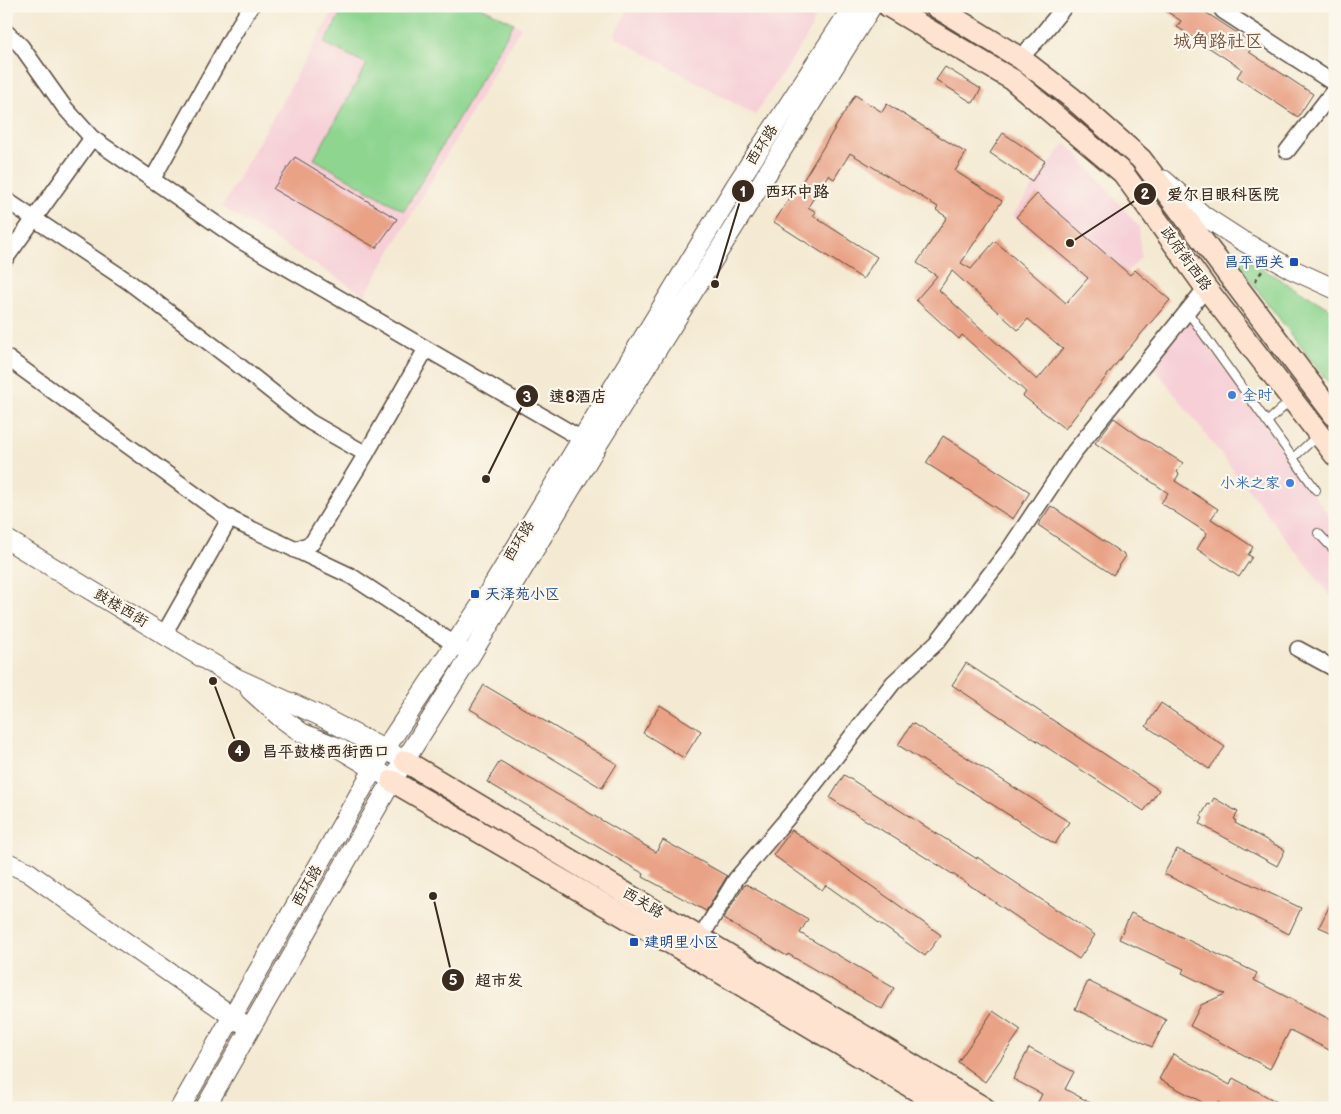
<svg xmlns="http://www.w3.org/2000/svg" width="1341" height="1114" font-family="'Balsamiq Sans','LXGW WenKai TC',sans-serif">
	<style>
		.built { fill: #f6cfd7 }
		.green { fill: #8ed590; stroke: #648057 }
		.building { fill: #e9a286; fill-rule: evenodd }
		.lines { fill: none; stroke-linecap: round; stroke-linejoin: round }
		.service-casing { stroke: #574739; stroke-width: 10 }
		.minor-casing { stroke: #574739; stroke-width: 18 }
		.tertiary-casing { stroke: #574739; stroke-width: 21 }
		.secondary-casing { stroke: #574739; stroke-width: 24 }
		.path { stroke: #574739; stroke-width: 2.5; stroke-dasharray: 4 4; stroke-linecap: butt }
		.service { stroke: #fff; stroke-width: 8 }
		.minor { stroke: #fff; stroke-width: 15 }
		.tertiary { stroke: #fff; stroke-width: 19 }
		.secondary { stroke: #fee3d1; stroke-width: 21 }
		.transit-dot { fill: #1a4fb4; stroke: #fbf7ec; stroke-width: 2 }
		.shop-dot { fill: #3f7fe0; stroke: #fbf7ec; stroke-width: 2 }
		.labels { text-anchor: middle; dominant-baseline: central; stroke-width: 4.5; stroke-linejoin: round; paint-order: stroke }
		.street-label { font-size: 15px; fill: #3b2a1e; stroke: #fbf7ec }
		.transit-label { font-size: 15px; fill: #164399; stroke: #fbf7ec; text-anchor: start }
		.shop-label { font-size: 15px; fill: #366cbe; stroke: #fbf7ec; text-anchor: start }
		.quarter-label { font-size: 18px; fill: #785442; stroke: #fbf7ec }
		.leader { fill: none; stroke: #3b2a1e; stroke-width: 2 }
		.callout-dot { fill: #3b2a1e; stroke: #fbf7ec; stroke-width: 2 }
		.mark-label { font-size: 15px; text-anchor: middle; font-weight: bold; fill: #fff }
		.callout-label { font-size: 16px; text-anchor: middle; font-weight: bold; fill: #3b2a1e; stroke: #fbf7ec; stroke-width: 4.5; stroke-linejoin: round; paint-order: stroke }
	</style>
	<rect width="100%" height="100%" fill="#fbf7ec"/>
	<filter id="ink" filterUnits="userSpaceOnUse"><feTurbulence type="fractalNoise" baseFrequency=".02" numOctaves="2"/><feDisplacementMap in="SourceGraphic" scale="10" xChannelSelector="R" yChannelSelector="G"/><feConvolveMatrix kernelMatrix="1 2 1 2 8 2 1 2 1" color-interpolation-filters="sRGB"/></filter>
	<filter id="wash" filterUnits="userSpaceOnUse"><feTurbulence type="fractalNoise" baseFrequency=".0096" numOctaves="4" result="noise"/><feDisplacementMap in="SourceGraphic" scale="20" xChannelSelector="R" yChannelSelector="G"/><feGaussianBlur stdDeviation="1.12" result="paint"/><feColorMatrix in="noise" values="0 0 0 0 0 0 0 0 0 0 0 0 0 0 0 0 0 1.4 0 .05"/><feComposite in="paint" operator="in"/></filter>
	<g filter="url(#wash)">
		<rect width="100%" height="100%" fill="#f4ead3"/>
		<g class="built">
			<polygon points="336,6 483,6 521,27 365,295 222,207"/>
			<polygon points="629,6 819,6 810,32 755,115 614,36"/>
			<polygon points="1065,143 1077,154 1139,227 1141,257 1105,296 1012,216"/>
			<polygon points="1189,319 1335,524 1335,602 1149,361"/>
		</g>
		<g class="green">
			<polygon points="345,6 479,6 514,23 404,211 314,159 367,64 324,43"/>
			<polygon points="1219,240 1252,263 1335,312 1335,391"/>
		</g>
		<g id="blocks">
			<g class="building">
				<polygon points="1159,6 1196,6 1254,44 1249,52 1313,94 1298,117 1237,77 1242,69 1177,27 1181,21"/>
				<polygon points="945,67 981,89 973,103 936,80"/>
				<path d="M 855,95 L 882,112 L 887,104 L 966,153 L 955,171 L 1002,201 L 961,263 L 971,269 L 995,241 L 1066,303 L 1088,278 L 1016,217 L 1037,194 L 1130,275 L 1135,270 L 1170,300 L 1124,354 L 1065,429 L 1023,396 L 1026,392 L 962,335 L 959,339 L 916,300 L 937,276 L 917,263 L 947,217 L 936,210 L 938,207 L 850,153 L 834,179 L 828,175 L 808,207 L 816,212 L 813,216 L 877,257 L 863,279 L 774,222 L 791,196 L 793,197 ZM 952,271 L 1018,330 L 1028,319 L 1063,349 L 1037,380 L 939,290 Z"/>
				<polygon points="1003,133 1045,161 1032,181 990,153"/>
				<polygon points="295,157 397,219 376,248 273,189"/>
				<polygon points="1114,418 1139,436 1183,463 1177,472 1179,474 1175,481 1218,509 1211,519 1253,547 1248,555 1252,557 1239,577 1197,549 1207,533 1161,503 1168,493 1095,443"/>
				<polygon points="943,436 1030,492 1013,519 926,463"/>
				<polygon points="1051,506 1126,556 1113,575 1038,525"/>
				<polygon points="966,663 1159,790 1144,811 952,685"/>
				<polygon points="484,685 617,764 602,788 470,709"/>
				<polygon points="1161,703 1225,747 1209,769 1146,726"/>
				<polygon points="660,705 701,731 684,758 643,733"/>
				<polygon points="912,723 1069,822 1055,844 898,745"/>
				<polygon points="500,761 656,852 663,840 727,876 706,911 643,877 644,874 487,782"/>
				<polygon points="844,775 977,859 977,857 1095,935 1079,959 962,880 830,798"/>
				<polygon points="1214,798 1238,812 1234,819 1236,820 1235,823 1285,850 1277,866 1200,824 1203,818 1201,816 1208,804 1210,805"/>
				<polygon points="792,830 941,935 925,956 826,885 822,890 773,855"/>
				<polygon points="1177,849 1301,908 1289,934 1164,874"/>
				<polygon points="746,884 808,919 800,933 894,988 882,1009 788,954 787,956 723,919 744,885 745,886"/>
				<polygon points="1335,895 1335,934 1319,927"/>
				<polygon points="1131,913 1257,973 1254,980 1335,1022 1335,1053 1290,1030 1270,1069 1190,1026 1201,1005 1225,994 1182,973 1184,969 1119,939"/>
				<polygon points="1088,981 1166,1020 1152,1047 1075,1009"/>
				<polygon points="993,1011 1021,1030 985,1082 958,1062"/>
				<polygon points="1029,1048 1074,1072 1065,1089 1100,1108 1035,1108 1042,1094 1013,1079"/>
				<polygon points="1173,1054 1230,1085 1233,1078 1288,1108 1228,1108 1219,1102 1216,1108 1213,1108 1159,1079"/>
			</g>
		</g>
	</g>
	<g filter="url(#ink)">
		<use href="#blocks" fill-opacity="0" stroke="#574739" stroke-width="1"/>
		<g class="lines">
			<defs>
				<g id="service">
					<polyline points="1187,311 1316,490"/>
					<polyline points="1267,422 1291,400"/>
					<polyline points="1293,458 1317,436"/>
					<polyline points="1318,533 1335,551"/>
				</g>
				<g id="minor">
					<polyline points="1220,6 1223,11 1335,84"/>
					<polyline points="6,32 21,46 65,108 92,138 241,241 592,445"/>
					<polyline points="1020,58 1039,38 1065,6"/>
					<polyline points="1287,151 1335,89"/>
					<polyline points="152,180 233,35 251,6"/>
					<polyline points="6,200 129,282 232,360 310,422 366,454"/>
					<polyline points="6,258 92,138"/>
					<polyline points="6,357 226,517 351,576 471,655"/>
					<polyline points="295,550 312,543 366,454 426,349"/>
					<polyline points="164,634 230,518"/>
					<polyline points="1298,649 1335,669"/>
					<polyline points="701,937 736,879 796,808 893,683 937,642 1008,551 1074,452 1206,288"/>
				</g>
				<g id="tertiary">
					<polyline points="1164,180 1204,216 1241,240 1291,269 1335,289"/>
					<polyline points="6,539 236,678 318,715 395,755"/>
					<polyline points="250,690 280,717 302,733 337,747 384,775"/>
					<polyline points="6,862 28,872 121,939 242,1023"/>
					<polyline points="180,1108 385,749 484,600 736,185 853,6"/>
					<polyline points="205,1108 392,781 471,655 596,447 872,6"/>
				</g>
				<g id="secondary">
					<polyline points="888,6 1013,80 1123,173 1206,288 1335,455"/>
					<polyline points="935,6 1020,58 1072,98 1141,159 1335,416"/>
					<polyline points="405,761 984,1108"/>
					<polyline points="392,781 708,965 946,1108"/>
				</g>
			</defs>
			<use href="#service" class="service-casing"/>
			<use href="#minor" class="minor-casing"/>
			<use href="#tertiary" class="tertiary-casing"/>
			<use href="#secondary" class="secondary-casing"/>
			<polyline class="path" points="1255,281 1262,271"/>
			<use href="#service" class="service"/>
			<use href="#minor" class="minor"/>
			<use href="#tertiary" class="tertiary"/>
			<use href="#secondary" class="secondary"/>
		</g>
	</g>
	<g class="transit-dot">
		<rect x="1289" y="257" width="10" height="10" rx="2.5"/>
		<rect x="470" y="589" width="10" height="10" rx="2.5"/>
		<rect x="629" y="937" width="10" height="10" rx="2.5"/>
	</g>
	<g class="shop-dot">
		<circle cx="1232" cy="395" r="5"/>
		<circle cx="1290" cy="483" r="5"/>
	</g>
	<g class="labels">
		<g class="street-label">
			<text transform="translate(762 145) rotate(-57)">西环路</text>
			<text transform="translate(1186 259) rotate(54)">政府街西路</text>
			<text transform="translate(519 541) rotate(-59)">西环路</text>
			<text transform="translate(121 608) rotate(31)">鼓楼西街</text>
			<text transform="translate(307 886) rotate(-60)">西环路</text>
			<text transform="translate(643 903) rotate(31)">西关路</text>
		</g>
		<g class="transit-label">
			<text x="1284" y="262" text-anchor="end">昌平西关</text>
			<text x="485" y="594">天泽苑小区</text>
			<text x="644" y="942">建明里小区</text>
		</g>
		<g class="shop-label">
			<text x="1242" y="395">全时</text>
			<text x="1280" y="483" text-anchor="end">小米之家</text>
		</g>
		<g class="quarter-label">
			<text x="1218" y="41">城角路社区</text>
		</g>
	</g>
	<path class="leader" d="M715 284L743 191M1070 243L1145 194M486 479L527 396M213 681L239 751M433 896L453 980"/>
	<g class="callout-dot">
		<circle cx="715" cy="284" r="5"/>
		<circle cx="1070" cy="243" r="5"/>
		<circle cx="486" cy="479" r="5"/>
		<circle cx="213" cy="681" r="5"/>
		<circle cx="433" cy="896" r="5"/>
		<circle cx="743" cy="191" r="12"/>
		<circle cx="1145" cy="194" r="12"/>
		<circle cx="527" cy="396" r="12"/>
		<circle cx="239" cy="751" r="12"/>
		<circle cx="453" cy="980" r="12"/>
	</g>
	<g class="mark-label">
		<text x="743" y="197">1</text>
		<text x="1145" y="199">2</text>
		<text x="527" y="402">3</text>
		<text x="239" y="756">4</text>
		<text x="453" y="985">5</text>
	</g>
	<g class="callout-label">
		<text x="797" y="197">西环中路</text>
		<text x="1223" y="200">爱尔目眼科医院</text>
		<text x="578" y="402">速8酒店</text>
		<text x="326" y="757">昌平鼓楼西街西口</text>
		<text x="499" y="986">超市发</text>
	</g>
	<rect width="1341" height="1114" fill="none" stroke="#fbf7ec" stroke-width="25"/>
</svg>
